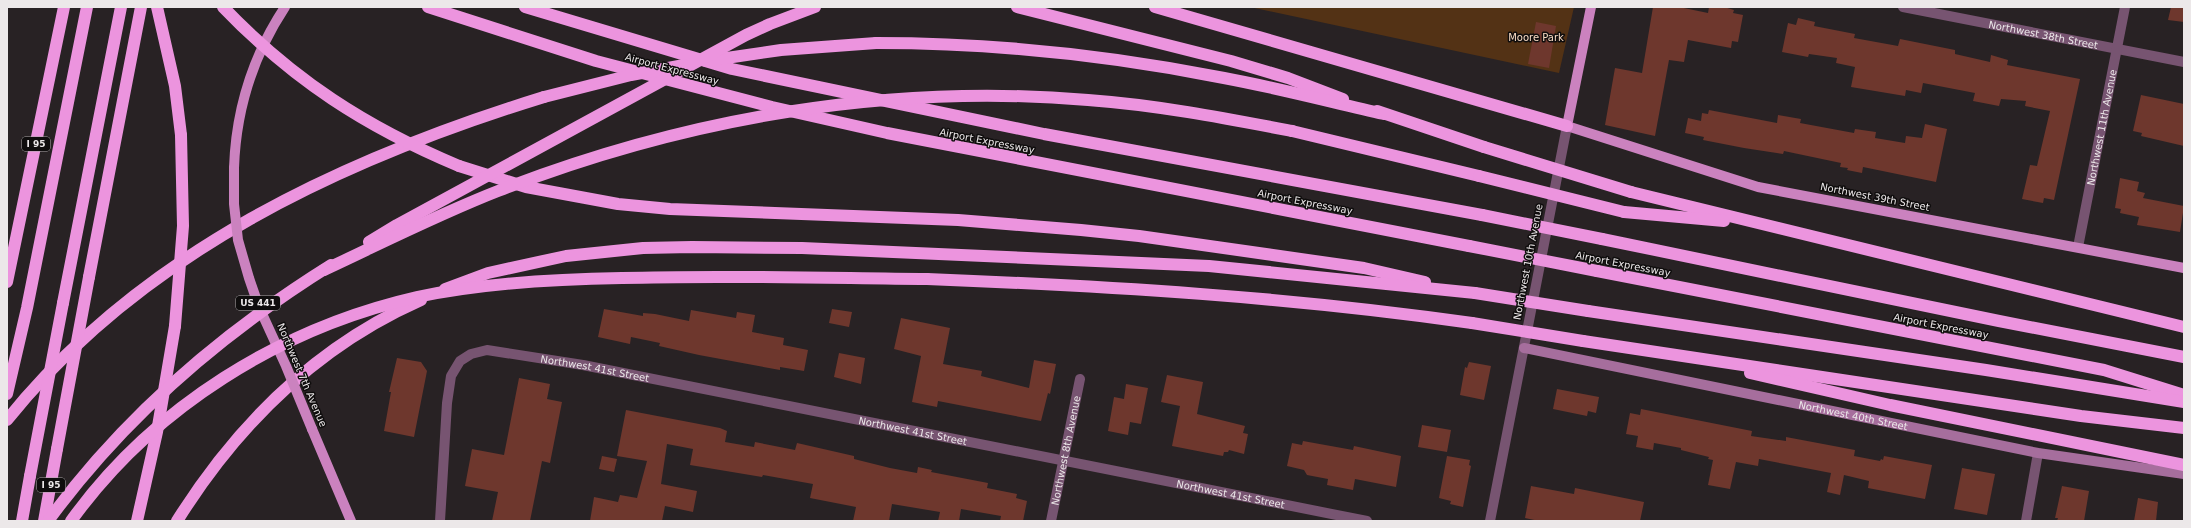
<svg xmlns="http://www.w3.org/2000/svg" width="2191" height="528" font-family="'DejaVu Sans',sans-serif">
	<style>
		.green { fill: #533215 }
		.building { fill: #6e372d }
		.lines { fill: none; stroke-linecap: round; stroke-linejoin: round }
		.minor { stroke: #775471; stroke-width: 10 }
		.tertiary { stroke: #775471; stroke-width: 10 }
		.secondary { stroke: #a66e9d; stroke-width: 10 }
		.primary { stroke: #cb82bf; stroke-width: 10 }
		.motorway { stroke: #ec94de; stroke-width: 12 }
		.primary-bridge { stroke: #cb82bf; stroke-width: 10 }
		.motorway-bridge { stroke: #ec94de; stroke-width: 12 }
		.labels { text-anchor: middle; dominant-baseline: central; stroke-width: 3; stroke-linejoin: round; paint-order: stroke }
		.shield { fill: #0f0d0d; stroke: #aaa6a7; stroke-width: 1 }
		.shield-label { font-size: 9px; font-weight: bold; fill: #ece8e9 }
		.street-label { font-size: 10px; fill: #ece8e9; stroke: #0f0d0d }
		.park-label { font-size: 10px; fill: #f8dbc4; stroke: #0f0d0d }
	</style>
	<rect width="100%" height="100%" fill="#282224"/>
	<polygon class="green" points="1250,7 1574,7 1559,73"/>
	<g class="building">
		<polygon points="1653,7 1679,7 1708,13 1709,7 1724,7 1734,10 1733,13 1743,15 1738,42 1732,41 1731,48 1688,40 1684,62 1669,60 1655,136 1605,125 1615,68 1642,73"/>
		<polygon points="2171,7 2184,7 2184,22 2168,20"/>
		<polygon points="1798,18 1815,22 1814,26 1855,34 1854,38 1898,46 1900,39 1955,50 1955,54 1990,62 1991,55 2008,60 2007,65 2080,79 2054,200 2044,198 2043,203 2022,199 2030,165 2037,166 2050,111 2025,106 2026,101 2001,99 1999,106 1973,101 1975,93 1923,83 1921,93 1906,90 1905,96 1851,87 1855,67 1836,63 1837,58 1809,54 1808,57 1782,52 1788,23 1796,25"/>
		<polygon points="1536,22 1556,26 1549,68 1528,64"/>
		<polygon points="2141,95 2184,104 2184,146 2141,136 2142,133 2133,131"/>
		<polygon points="1709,110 1777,123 1778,115 1801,119 1800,123 1854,133 1855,129 1876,132 1875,138 1905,143 1906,136 1922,138 1925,124 1947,129 1936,182 1863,167 1862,173 1847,170 1848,168 1840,167 1841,163 1784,151 1783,154 1744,148 1703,140 1704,137 1685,133 1688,118 1701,121 1702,113 1708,114"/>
		<polygon points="2120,178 2139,182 2137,191 2145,193 2143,198 2184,206 2180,232 2137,225 2139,217 2120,213 2121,209 2115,208"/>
		<polygon points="604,309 643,316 643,313 655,314 689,321 691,310 736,318 737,312 755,315 752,332 784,338 783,345 808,350 804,371 780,367 780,370 699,355 659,346 660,343 631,337 630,344 598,337"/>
		<polygon points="832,309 852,312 849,327 829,323"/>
		<polygon points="901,318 950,328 943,364 982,371 981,376 1029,388 1034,360 1056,364 1050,394 1048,393 1041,421 938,401 937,407 912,402 921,356 894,349"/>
		<polygon points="839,353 865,358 861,384 834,377"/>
		<polygon points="397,358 421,362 427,371 414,437 384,431 391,392 389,392"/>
		<polygon points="1469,362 1491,366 1484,400 1460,395 1465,367 1467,368"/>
		<polygon points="1167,375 1203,382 1197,414 1245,426 1243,433 1248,434 1244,454 1229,450 1228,452 1224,452 1223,456 1172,446 1180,406 1161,402"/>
		<polygon points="519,378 550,384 547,399 562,402 550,463 542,461 530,521 492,521 498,492 465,486 472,449 504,455"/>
		<polygon points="1126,384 1148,388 1141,424 1130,422 1128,435 1108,431 1114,397 1124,399"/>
		<polygon points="1557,389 1599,397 1596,413 1588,411 1587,416 1553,409"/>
		<polygon points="1641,409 1752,431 1751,436 1786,441 1786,437 1855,450 1854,456 1880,461 1881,459 1883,460 1884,456 1932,465 1925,499 1868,488 1869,481 1844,475 1840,495 1827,492 1831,473 1759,459 1758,466 1736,462 1730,489 1708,485 1713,460 1708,459 1709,457 1681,450 1681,448 1654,443 1653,450 1636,447 1638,436 1626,434 1630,413 1640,415"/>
		<polygon points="626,410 720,428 727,431 725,442 754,447 755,442 795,450 797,443 854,456 854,459 890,468 917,473 918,467 932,470 931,472 988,483 987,488 1017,494 1016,498 1027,501 1023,521 1000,521 1001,516 961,509 959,521 938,521 940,512 892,504 889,521 853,521 856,507 810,498 813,484 763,475 762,477 690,465 693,449 667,444 661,484 697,491 693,512 665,506 662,521 590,521 594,497 618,502 620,495 637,498 647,461 617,456"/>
		<polygon points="1422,425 1451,430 1447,452 1418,447"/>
		<polygon points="1303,441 1353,450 1354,446 1401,456 1396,487 1355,479 1353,490 1327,485 1328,479 1307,475 1304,470 1287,466 1292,443 1302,445"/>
		<polygon points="602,456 617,459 614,472 599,469"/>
		<polygon points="1447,456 1470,460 1469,465 1471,466 1463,507 1450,504 1451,501 1439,498"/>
		<polygon points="1962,468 1995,474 1987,515 1954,509"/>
		<polygon points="1531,486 1574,494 1575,488 1644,502 1640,521 1539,521 1525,518"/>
		<polygon points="2062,486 2089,491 2084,521 2057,521 2058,518 2055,518"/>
		<polygon points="2138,498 2158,502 2156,521 2134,521"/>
	</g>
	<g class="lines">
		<g class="minor">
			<path id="s1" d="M 1903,7 L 2184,62"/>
			<path id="s2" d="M 2078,247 L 2125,7"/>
			<path id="s3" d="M 440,521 L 447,403 L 451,376 L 460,361 L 471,354 L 487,350 L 583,365 L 1367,521"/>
			<path id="s4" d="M 1051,521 L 1080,379"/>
			<polyline points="2026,521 2038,453"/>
		</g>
		<polyline class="tertiary" points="1490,521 1567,126"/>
		<path class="secondary" id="s5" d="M 1524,348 L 2038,453 L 2184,474"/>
		<g class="primary">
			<polyline points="1591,7 1567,126 1758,187 2184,268"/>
			<path d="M 234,168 C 236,109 252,57 285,7"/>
			<polyline points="312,429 351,521"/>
		</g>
		<g class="motorway">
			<polyline points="157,7 175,86 181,135"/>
			<polyline points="428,7 596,61 772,107 887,133 1469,246"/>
			<polyline points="525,7 732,69 1044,134 1482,215"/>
			<polyline points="1017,7 1231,61 1288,78 1343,99"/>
			<polyline points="1155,7 1567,126"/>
			<path d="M 876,43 C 993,43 1109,55 1224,78 C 1278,88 1331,102 1384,114"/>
			<polyline points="1377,111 1484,147"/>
			<polyline points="1292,131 1479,176"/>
			<polyline points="459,166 526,187 618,204 670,209 958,220 1081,230 1139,236 1364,268 1425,282"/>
			<polyline points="1631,192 2184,327"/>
			<polyline points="1624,212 1724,221"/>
			<polyline points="1602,239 1999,321 2184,357"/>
			<polyline points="1597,271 2104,370 2184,395"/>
			<polyline points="89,277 141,7"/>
			<path d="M 927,279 C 1109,286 1291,297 1472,323"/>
			<polyline points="7,282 64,7"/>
			<polyline points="445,289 488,273 566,256 643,248 692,247 802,248 1209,266 1475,293"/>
			<polyline points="63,303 121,7"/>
			<polyline points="1588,311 1986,370 2184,402"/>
			<polyline points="1583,341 2081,416 2184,428"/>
			<polyline points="1750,373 1890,405 2184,465"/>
			<polyline points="7,394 27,308 87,7"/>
			<path d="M 7,420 C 142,252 343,159 544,97"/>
			<polyline points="22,521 30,476"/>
			<polyline points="44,521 57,449"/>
			<polyline points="137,521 157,432 175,326"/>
			<path d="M 177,521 C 237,425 317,346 421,300"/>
		</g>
		<polyline class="primary-bridge" points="234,168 234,204 238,240 249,278 259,307 286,366 312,429"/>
		<g class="motorway-bridge">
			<path d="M 223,7 C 293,80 366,127 459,166"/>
			<polyline points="706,61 781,50 876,43"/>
			<polyline points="544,97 631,75 684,65"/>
			<polyline points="1484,147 1631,192"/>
			<polyline points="1479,176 1624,212"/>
			<polyline points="1482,215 1602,239"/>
			<polyline points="369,242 397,225 746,35 770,24 815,7"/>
			<polyline points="1469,246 1597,271"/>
			<path d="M 324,270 C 382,243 439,214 498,191 C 685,118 888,83 1088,100 C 1157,105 1224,118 1292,131"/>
			<polyline points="1475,293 1588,311"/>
			<polyline points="1472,323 1583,341"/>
			<polyline points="175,326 183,226 181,135"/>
			<polyline points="57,449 89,277"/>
			<polyline points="30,476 63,303"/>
			<path d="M 48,521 C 124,417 222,333 331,265"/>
			<path d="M 71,521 C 153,407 281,328 417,297 C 484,283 554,279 622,278 C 724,275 825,278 927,279"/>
		</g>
	</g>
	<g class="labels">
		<g class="shield">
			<rect x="22" y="137" width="28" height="14" rx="3"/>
			<rect x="236" y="296" width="44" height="14" rx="3"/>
			<rect x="37" y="478" width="28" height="14" rx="3"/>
		</g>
		<g class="shield-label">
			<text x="36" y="144">I 95</text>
			<text x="258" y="303">US 441</text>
			<text x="51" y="485">I 95</text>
		</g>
		<g class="street-label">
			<text stroke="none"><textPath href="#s1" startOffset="143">Northwest 38th Street</textPath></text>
			<text transform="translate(672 69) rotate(15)">Airport Expressway</text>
			<text stroke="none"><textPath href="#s2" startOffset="122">Northwest 11th Avenue</textPath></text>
			<text transform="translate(987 141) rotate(11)">Airport Expressway</text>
			<text transform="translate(1875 197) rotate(11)">Northwest 39th Street</text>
			<text transform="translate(1305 202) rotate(11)">Airport Expressway</text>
			<text transform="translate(1528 262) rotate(-79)">Northwest 10th Avenue</text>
			<text transform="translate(1623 264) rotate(11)">Airport Expressway</text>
			<text transform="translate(1941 326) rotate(11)">Airport Expressway</text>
			<text stroke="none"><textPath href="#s3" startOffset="302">Northwest 41st Street</textPath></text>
			<text transform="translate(302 375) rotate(67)">Northwest 7th Avenue</text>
			<text stroke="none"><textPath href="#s5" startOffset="336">Northwest 40th Street</textPath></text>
			<text stroke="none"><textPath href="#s3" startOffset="626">Northwest 41st Street</textPath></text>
			<text stroke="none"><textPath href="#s4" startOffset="72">Northwest 8th Avenue</textPath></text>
			<text stroke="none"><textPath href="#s3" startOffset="950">Northwest 41st Street</textPath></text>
		</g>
		<g class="park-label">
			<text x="1536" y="37">Moore Park</text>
		</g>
	</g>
	<rect width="2191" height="528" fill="none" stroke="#ece8e9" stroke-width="16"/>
</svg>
